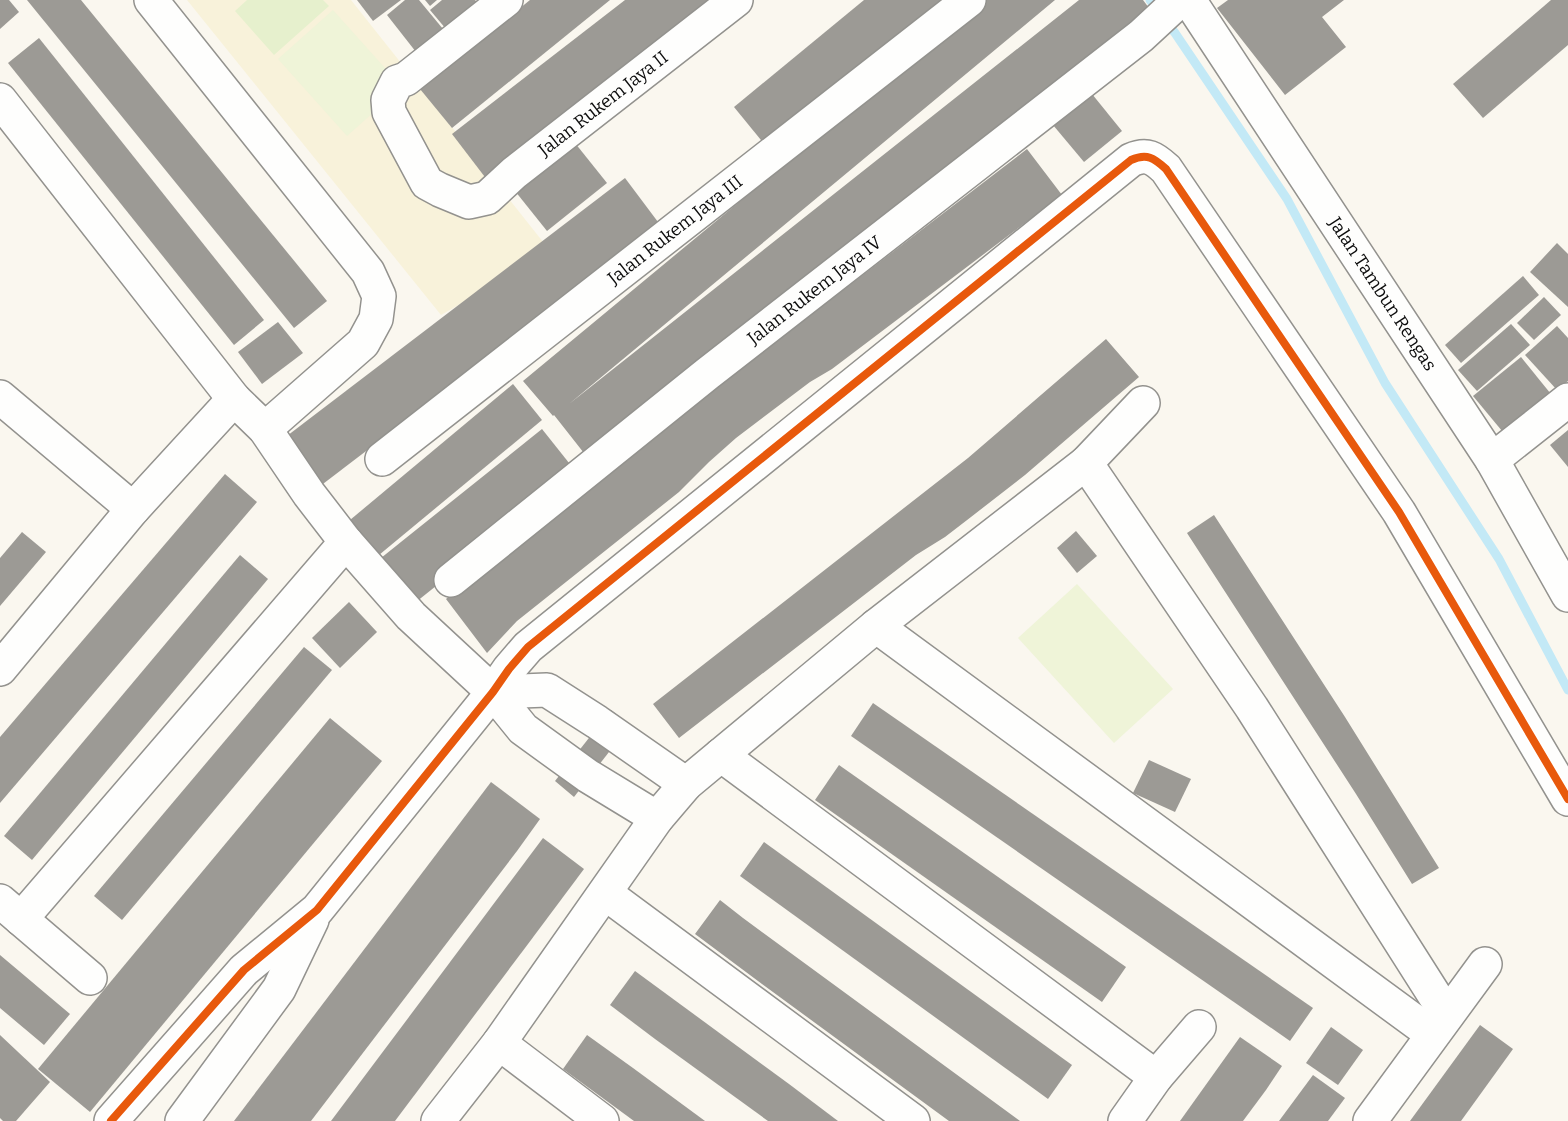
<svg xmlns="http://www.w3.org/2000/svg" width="1568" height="1121" font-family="Bitter,serif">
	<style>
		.farmland { fill: #f8f2da }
		.green { fill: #e6f0cd }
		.pitch { fill: #eff4d8 }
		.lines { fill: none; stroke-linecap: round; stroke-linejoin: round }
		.stream { stroke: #c3e9f6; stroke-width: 9 }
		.building { fill: #9c9a95 }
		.minor-casing { stroke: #93928e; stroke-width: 36 }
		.minor { stroke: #fefefd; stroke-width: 33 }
		.cycleway-casing { stroke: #fff; stroke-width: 11 }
		.cycleway { stroke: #e8590c; stroke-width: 8 }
		.labels { text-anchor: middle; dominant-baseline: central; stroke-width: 6; stroke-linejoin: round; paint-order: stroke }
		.street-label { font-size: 18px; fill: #0c0c0c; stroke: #fff }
	</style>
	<rect width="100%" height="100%" fill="#faf7ef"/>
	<polygon class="farmland" points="187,0 351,0 551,252 441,315"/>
	<polygon class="green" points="247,0 323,0 329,6 274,55 235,11"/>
	<g class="pitch">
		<polygon points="333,10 402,87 347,136 278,59"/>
		<polygon points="1077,584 1173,689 1114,743 1018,638"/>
	</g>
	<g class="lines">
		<polyline class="stream" points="1150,0 1175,33 1287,199 1385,383 1499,559 1568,690"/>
	</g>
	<g class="building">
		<polygon points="0,0 9,0 19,12 0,29"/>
		<polygon points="27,0 81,0 327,301 294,328"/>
		<polygon points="357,0 401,0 373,21"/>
		<polygon points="405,0 419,0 443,29 416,52 387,15"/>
		<polygon points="425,0 437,0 430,6"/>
		<polygon points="442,0 475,0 482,8 451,35 430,10"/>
		<polygon points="530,0 610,0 452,128 420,89"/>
		<polygon points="625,0 732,0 491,185 452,134"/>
		<polygon points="864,0 943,0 765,145 734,107"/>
		<polygon points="983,0 1055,0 569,404 1079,0 1143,0 1155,16 591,462 554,415 553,416 523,381"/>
		<polygon points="1228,0 1344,0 1322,17 1346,47 1285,95 1217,8"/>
		<polygon points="1551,0 1568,0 1568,45 1483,118 1453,84"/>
		<polygon points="39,38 264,320 234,345 8,63"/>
		<polygon points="1092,94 1122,131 1084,162 1053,125"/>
		<polygon points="571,138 607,183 547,231 511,186"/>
		<polygon points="1027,149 1062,195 832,369 810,382 736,438 709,462 679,492 517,621 487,653 446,599 478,570"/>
		<polygon points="625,178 661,226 315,490 279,442"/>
		<polygon points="1557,243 1568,254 1568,307 1530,272"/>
		<polygon points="1523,276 1539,295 1461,363 1445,345"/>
		<polygon points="1544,297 1561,315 1534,340 1517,323"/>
		<polygon points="278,322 303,353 262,384 238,352"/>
		<polygon points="1511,324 1530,345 1477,391 1458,370"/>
		<polygon points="1557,326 1568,338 1568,381 1557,390 1525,355"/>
		<polygon points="1106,339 1139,377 1025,475 971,517 945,537 916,555 679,738 653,704 968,458"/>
		<polygon points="1521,357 1559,404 1512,443 1473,396"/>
		<polygon points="513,384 542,420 379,555 350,520"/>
		<polygon points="542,429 577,473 416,602 381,558"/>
		<polygon points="1568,430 1568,467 1550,445"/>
		<polygon points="225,474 257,502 0,803 0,737"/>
		<polygon points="1214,515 1345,717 1439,868 1412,884 1356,794 1187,533"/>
		<polygon points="1076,531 1097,556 1077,573 1057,548"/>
		<polygon points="22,532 46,552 0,606 0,558"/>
		<polygon points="240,555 268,579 32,860 4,836"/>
		<polygon points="349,602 377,632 340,668 312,638"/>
		<polygon points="304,647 332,670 122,920 94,896"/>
		<polygon points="873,703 1313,1008 1290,1041 851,736"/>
		<polygon points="611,710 630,725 574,797 555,781"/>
		<polygon points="330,718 382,761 90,1112 38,1069"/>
		<polygon points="1149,760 1191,779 1175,812 1133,793"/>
		<polygon points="839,765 1126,967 1102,1002 815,800"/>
		<polygon points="491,782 540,819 517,851 311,1121 234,1121"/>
		<polygon points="543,838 584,869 525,948 395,1121 331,1121"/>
		<polygon points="764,842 1072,1065 1048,1099 740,876"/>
		<polygon points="720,900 743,918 1020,1121 949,1121 762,984 695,934"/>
		<polygon points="0,955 70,1014 44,1045 0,1008"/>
		<polygon points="635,971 789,1084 838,1121 768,1121 655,1039 610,1005"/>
		<polygon points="1480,1025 1513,1049 1461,1121 1410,1121"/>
		<polygon points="1331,1027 1363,1050 1338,1085 1306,1063"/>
		<polygon points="0,1035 50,1082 16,1121 3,1121 0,1118"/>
		<polygon points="587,1035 633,1068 705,1121 634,1121 563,1069"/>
		<polygon points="1240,1037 1282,1066 1266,1090 1243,1121 1180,1121"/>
		<polygon points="1313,1075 1345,1098 1328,1121 1279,1121"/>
	</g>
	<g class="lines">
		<defs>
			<g id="minor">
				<polyline points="151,0 368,272 379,296 376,319 363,343 265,429"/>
				<path id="s1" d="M 506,0 L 406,79 L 397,82 L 388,100 L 389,112 L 427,183 L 440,190 L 469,202 L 487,198 L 514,173 L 736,0"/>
				<path id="s2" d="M 1189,0 L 1492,460 L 1568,595"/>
				<polyline points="0,100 234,399 265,429 309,494 346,542 411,616 493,692 523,729 588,776 657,818"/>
				<polyline points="0,397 133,509"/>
				<path id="s3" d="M 382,459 L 969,0"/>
				<polyline points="1492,460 1568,400"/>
				<polyline points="1086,463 1252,708 1447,1015"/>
				<path id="s4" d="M 451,580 L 707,374 L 1141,36 L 1180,0"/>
				<polyline points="876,626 1432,1034"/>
				<polyline points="0,669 133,509 234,399"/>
				<polyline points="493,692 547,690 597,722 686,784"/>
				<polyline points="721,755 1156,1077"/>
				<polyline points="605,893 913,1121"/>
				<polyline points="0,901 90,978"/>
				<polyline points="21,919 346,542"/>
				<polyline points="499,1043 602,1121"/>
				<path d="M 111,1121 L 244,970 L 317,910 L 493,692 L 509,669 L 528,647 L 1131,160 C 1147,153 1154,158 1166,169 L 1399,512 L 1568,799"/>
				<polyline points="182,1121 279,989 312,920"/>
				<polyline points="438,1121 499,1043 657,818 686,784 876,626 1086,463 1143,403"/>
				<polyline points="1125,1121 1156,1077 1199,1027"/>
				<polyline points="1370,1121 1485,964"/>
			</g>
		</defs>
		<use href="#minor" class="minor-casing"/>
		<use href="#minor" class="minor"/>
		<defs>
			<path id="cycleway" d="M 111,1121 L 244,970 L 317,910 L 493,692 L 509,669 L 528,647 L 1131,160 C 1147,153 1154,158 1166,169 L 1399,512 L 1568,799"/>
		</defs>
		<use href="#cycleway" class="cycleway-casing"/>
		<use href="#cycleway" class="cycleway"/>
	</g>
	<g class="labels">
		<g class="street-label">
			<text stroke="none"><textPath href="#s1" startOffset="464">Jalan Rukem Jaya II</textPath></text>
			<text stroke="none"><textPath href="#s3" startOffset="372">Jalan Rukem Jaya III</textPath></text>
			<text stroke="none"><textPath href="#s4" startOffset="465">Jalan Rukem Jaya IV</textPath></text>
			<text stroke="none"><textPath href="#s2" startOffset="352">Jalan Tambun Rengas</textPath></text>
		</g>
	</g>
</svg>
